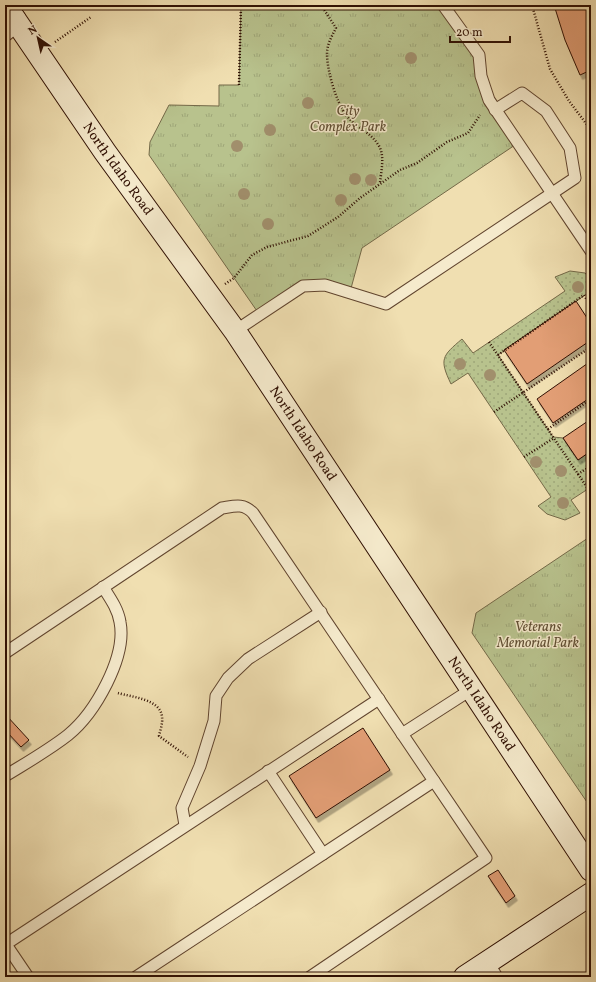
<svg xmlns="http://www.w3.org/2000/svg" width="596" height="982" font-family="Vollkorn,serif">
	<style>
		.grass { fill: url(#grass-dots); stroke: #746948 }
		.park { fill: url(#park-tufts); stroke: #746948 }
		.building { fill: #e29e74; stroke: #301003; filter: url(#shadow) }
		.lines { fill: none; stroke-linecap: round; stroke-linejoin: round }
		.lane-casing { stroke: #60442e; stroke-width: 13 }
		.street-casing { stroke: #60442e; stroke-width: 23 }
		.secondary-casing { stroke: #301003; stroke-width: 24 }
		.path { stroke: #301003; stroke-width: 2.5; stroke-dasharray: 1 2; stroke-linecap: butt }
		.lane { stroke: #f5eacc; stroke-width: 11 }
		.street { stroke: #f5eacc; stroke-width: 21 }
		.secondary { stroke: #f5eacc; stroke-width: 22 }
		.tree { fill: #a18f6c }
		.labels { text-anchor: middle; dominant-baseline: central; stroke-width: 3; stroke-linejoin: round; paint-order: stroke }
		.park-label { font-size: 14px; font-style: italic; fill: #604e33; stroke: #f5eacc }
		.street-label { font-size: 14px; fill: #301003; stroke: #f5eacc }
	</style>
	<defs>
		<pattern id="grass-dots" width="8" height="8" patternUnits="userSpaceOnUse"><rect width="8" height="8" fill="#b8c28d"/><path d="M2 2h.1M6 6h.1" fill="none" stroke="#9ea678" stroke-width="1.8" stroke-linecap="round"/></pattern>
		<pattern id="park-tufts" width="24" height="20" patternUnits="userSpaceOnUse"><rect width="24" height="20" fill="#b8c28d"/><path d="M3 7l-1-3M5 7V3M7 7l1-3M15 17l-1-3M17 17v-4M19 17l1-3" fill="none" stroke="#9ea678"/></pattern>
		<filter id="shadow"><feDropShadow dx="2.5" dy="4.5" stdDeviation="0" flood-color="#0004"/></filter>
	</defs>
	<rect width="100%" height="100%" fill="#f0dfb1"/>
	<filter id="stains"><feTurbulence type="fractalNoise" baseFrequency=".005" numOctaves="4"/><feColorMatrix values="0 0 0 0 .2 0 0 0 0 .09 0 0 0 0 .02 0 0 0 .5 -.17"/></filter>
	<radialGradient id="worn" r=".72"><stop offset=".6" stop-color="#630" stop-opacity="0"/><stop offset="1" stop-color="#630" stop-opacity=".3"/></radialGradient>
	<path class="grass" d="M 570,271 L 585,273 L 591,279 L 591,291 L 498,355 L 553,437 L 563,438 L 578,460 L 591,451 L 591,487 L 571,500 L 580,513 L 565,520 L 547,514 L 538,506 L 551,497 L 468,373 L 451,384 C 439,359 442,356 462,339 L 473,353 L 565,291 L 555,277 Z"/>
	<g class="park">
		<polygon points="241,5 443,5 479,55 481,76 518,143 362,248 350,292 303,286 259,314 149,155 150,142 169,105 219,106 219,85 239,85"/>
		<polygon points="591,536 591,808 472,633 476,613"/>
	</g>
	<g class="building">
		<polygon points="554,5 591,5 591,70 580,75 565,40"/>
		<polygon points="576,301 591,324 591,340 527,384 504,350"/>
		<polygon points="591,361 591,397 553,423 537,399"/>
		<polygon points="591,419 591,451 578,460 563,438"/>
		<polygon points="6,715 29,740 21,747 5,730"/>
		<polygon points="363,728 390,770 316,818 289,776"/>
		<polygon points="498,870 515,896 506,903 488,876"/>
	</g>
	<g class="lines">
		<defs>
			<g id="lane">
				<polyline points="443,5 479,55 481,76 489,100 591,251"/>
				<polyline points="235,331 303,286 325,285 386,304 575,178 570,148 546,111 522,93 495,110"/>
				<path d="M 5,653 L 222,508 C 235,506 243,503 253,513 L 486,858 L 310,977"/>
				<polyline points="402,734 472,689"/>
				<polyline points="268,771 323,854"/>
				<path d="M 5,776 C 26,763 49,750 68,735 C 95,713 127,657 120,622 C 118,609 110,598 103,587"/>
				<polyline points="185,825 182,808 200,766 214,721 216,696 228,678 248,659 321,612"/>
				<polyline points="5,943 28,977"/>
				<polyline points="6,944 379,699"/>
				<polyline points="488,962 497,977"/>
				<polyline points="136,977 434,781"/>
			</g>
			<polyline id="street" points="5,30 15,19"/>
			<g id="secondary">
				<path id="s1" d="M 5,5 L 105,152 L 235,331 L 591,870"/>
				<polyline points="465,977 591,894"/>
			</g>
		</defs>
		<use href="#lane" class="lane-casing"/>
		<use href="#street" class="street-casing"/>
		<use href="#secondary" class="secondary-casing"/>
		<g class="path">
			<polyline points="291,5 301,8 322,8"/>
			<path d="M 321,5 L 336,28 C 332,36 327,44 327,54 C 327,70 336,102 346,115 C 355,127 371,132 379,146 C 385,156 381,172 380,183"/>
			<polyline points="532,5 550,69 569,101 591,130"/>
			<polyline points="55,42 91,17"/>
			<polyline points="239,85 241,5"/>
			<polyline points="225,284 234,278 252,255 267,247 308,236 338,217 360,198 400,170 417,163 447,142 468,133 480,115"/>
			<polyline points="489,342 578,474 591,466"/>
			<polyline points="498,355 584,295 591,307"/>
			<polyline points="494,412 591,347"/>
			<polyline points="548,429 591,399"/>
			<polyline points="524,457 554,438"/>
			<polyline points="578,474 588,489"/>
			<path d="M 118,693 C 131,697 161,699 162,717 C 163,723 160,731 159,736 L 188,757"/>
		</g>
		<use href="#lane" class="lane"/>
		<use href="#street" class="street"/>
		<use href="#secondary" class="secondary"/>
	</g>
	<g class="tree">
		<circle cx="411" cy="58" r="6"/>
		<circle cx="308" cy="103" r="6"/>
		<circle cx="270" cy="130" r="6"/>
		<circle cx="237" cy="146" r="6"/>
		<circle cx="355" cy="179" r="6"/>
		<circle cx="371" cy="180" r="6"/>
		<circle cx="244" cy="194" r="6"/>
		<circle cx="341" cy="200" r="6"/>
		<circle cx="268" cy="224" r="6"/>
		<circle cx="578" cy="287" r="6"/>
		<circle cx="460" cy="364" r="6"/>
		<circle cx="490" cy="375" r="6"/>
		<circle cx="536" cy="462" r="6"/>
		<circle cx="561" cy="471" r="6"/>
		<circle cx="563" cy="503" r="6"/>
	</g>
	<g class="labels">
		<g class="park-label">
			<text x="348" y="111">City<tspan x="348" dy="16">Complex Park</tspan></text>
			<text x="538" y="627">Veterans<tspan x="538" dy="16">Memorial Park</tspan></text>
		</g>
		<g class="street-label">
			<text stroke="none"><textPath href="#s1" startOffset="199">North Idaho Road</textPath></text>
			<text stroke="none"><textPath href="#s1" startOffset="522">North Idaho Road</textPath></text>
			<text stroke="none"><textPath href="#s1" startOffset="846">North Idaho Road</textPath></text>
		</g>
	</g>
	<rect width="596" height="982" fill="none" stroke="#f0dfb1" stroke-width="20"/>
	<rect x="6" y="6" width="584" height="970" fill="none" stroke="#301003" stroke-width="2"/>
	<rect x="10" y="10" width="576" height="962" fill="none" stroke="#301003"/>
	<g transform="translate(38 38) rotate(326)" stroke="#f5eacc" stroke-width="3" paint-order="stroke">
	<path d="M0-3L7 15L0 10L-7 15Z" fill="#301003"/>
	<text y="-6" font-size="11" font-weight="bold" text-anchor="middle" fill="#301003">N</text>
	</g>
	<path d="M450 36v6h60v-6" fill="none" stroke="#301003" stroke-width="2"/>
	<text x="456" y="36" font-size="12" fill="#301003" stroke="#f5eacc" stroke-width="3" paint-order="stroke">20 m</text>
	<rect width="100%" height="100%" filter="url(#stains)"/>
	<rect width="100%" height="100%" fill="url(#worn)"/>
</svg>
